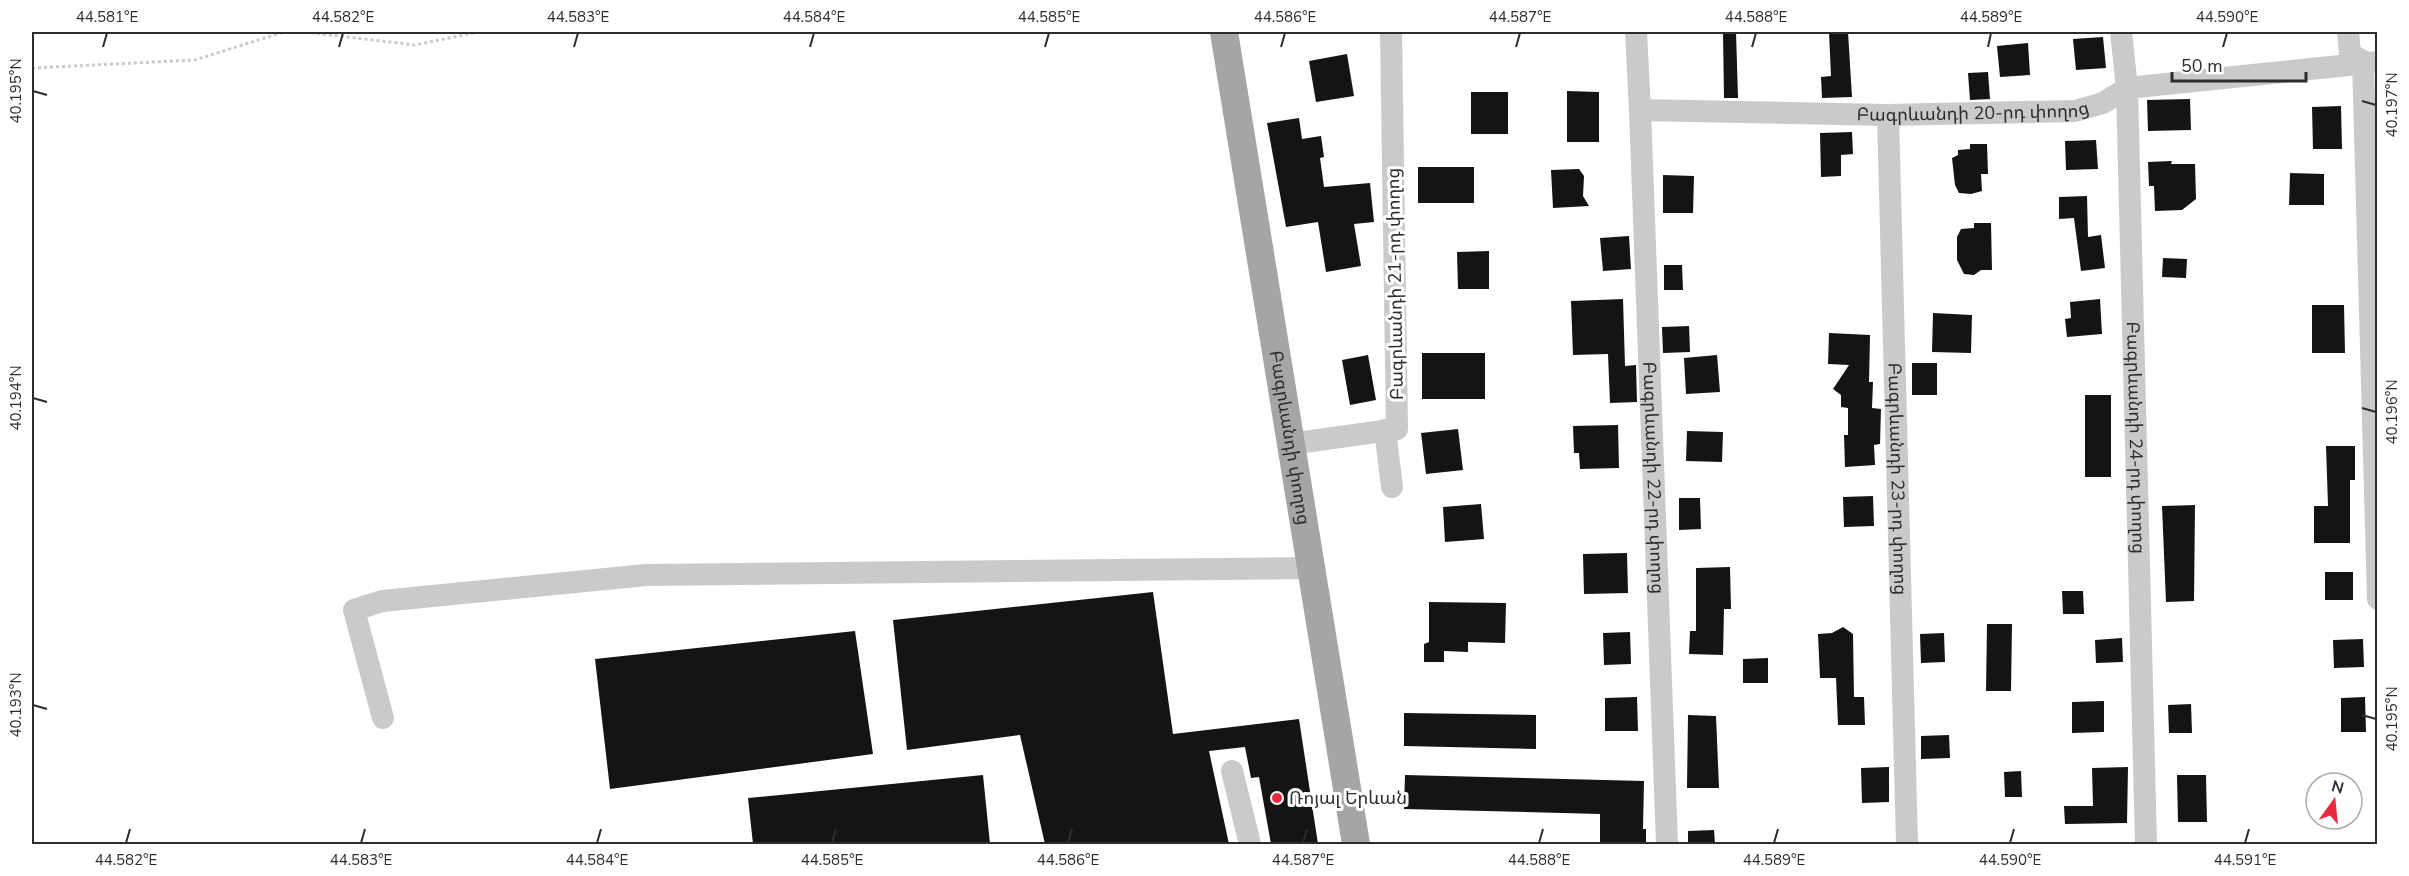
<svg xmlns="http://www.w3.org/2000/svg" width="2409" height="876" font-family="'Nunito Sans','Noto Sans Armenian',sans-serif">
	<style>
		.building { fill: #141414 }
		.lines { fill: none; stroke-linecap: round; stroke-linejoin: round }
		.path { stroke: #cacaca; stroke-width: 3; stroke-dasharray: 3 3; stroke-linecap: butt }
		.minor { stroke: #cacaca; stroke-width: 22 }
		.major { stroke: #a5a5a5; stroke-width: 28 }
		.ticks { fill: none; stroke: #2d2d2d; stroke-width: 2 }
		.poi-dot { fill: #e92940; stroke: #fff; stroke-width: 2 }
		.labels { text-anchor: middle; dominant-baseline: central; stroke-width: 6; stroke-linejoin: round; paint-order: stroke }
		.street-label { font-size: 18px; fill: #2d2d2d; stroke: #fff }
		.poi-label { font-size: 18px; fill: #2d2d2d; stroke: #fff; text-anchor: start }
		.neatline { fill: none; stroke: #2d2d2d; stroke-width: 2 }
		.ticks-label { font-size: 15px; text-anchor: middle; fill: #2d2d2d }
	</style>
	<rect width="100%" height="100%" fill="#fff"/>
	<g class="building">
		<polygon points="1723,32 1736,32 1738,98 1724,98"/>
		<polygon points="1829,32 1848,32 1852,97 1822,98 1821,77 1831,76"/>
		<polygon points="2103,37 2106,68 2076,70 2073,39"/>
		<polygon points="2028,43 2030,75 2000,77 1997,46"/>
		<polygon points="1347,54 1354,96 1316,102 1309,61"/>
		<polygon points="1988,72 1990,99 1970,100 1968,73"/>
		<polygon points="1567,91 1599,92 1599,142 1567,142"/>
		<rect x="1471" y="92" width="37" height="42"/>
		<polygon points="2190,99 2191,130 2148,131 2147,100"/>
		<polygon points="2341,106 2342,149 2313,149 2312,107"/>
		<polygon points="1299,118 1302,139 1321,136 1324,157 1320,158 1324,187 1370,183 1374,222 1354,224 1361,266 1326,272 1318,222 1286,227 1267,123"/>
		<polygon points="1852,132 1853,154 1841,155 1841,176 1821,177 1820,133"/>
		<polygon points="2096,140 2098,169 2066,170 2065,141"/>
		<polygon points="1970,144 1987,144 1988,174 1981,174 1982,191 1971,194 1959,193 1955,185 1952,158 1958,155 1958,150 1970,149"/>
		<polygon points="2172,161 2171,164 2195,164 2196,199 2182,210 2155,211 2154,186 2149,186 2148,162"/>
		<rect x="1418" y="167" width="56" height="36"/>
		<polygon points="1579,169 1584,176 1583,196 1589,206 1553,208 1551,170"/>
		<polygon points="2290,173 2324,174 2324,205 2289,205"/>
		<polygon points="1663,175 1694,176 1693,213 1663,213"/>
		<polygon points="2087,196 2088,237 2101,235 2105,268 2081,271 2074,218 2059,219 2059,197"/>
		<polygon points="1974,223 1991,223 1992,270 1981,270 1974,275 1964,274 1957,260 1957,237 1961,229 1974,228"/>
		<polygon points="1629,236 1631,269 1603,271 1600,238"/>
		<polygon points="1489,251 1489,289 1458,289 1457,252"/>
		<polygon points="2163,258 2187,259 2186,278 2162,277"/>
		<polygon points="1664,265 1682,265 1683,290 1664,290"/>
		<polygon points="1623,299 1625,366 1636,365 1637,402 1610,403 1608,354 1573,355 1571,301"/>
		<polygon points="2100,299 2102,334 2067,337 2065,319 2071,318 2070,302"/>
		<polygon points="2312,305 2344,305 2345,353 2312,353"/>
		<polygon points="1933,313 1972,315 1971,353 1932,352"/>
		<polygon points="1689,326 1690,352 1663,353 1662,327"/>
		<polygon points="1829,333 1870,335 1869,382 1873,382 1872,408 1881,409 1880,444 1874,445 1875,465 1845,467 1844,435 1848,435 1848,408 1841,407 1841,395 1833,389 1849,365 1828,364"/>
		<rect x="1422" y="353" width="63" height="46"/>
		<polygon points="1368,355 1376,400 1350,405 1342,360"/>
		<polygon points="1717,355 1720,392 1686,394 1684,358"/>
		<rect x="1912" y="363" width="25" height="32"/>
		<rect x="2085" y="395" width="26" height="82"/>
		<polygon points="1618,425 1619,468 1580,469 1579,453 1574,453 1573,426"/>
		<polygon points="1458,429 1463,470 1426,474 1421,433"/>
		<polygon points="1687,431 1723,432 1722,462 1686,461"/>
		<polygon points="2326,446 2355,446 2355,480 2350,480 2350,543 2314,543 2314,506 2328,506"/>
		<polygon points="1873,496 1874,526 1844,527 1843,497"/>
		<polygon points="1679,498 1700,498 1701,529 1679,530"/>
		<polygon points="1481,504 1484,539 1445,542 1443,507"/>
		<polygon points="2195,505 2194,601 2166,602 2162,506"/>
		<polygon points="1627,553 1628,593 1584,594 1583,554"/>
		<polygon points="1730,567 1731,609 1724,609 1723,655 1689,654 1690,631 1696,631 1696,568"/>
		<rect x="2325" y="572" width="28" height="28"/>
		<polygon points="2062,591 2083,591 2084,614 2063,614"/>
		<polygon points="1153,592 1173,734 1299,719 1318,844 1271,844 1259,777 1251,778 1245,747 1209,751 1229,844 1045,844 1020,735 907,750 893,620"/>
		<polygon points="1429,602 1506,603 1505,643 1468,642 1468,652 1444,651 1444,662 1424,662 1424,644 1429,642"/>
		<polygon points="1987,624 2012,624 2011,691 1986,691"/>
		<polygon points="1843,627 1853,634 1854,697 1864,697 1865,725 1838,725 1836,678 1820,678 1818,634 1832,633"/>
		<polygon points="855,631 873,754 610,789 595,659"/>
		<polygon points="1630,632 1631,664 1604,665 1603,633"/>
		<polygon points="1944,633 1945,662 1921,663 1920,634"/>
		<polygon points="2122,638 2123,662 2096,663 2095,640"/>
		<polygon points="2363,639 2364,667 2334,668 2333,640"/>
		<polygon points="1768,658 1768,683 1743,683 1743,659"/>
		<polygon points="1637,697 1638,731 1605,731 1605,698"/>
		<polygon points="2365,697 2366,732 2341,732 2341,698"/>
		<polygon points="2104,701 2104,732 2072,733 2072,702"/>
		<polygon points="2191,704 2192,733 2169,733 2168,705"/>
		<polygon points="1404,713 1536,715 1536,749 1404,746"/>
		<polygon points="1688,715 1716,716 1719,788 1687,788"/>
		<polygon points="1949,735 1950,758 1921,759 1921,736"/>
		<polygon points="1889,767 1889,802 1862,803 1861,768"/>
		<polygon points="2128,767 2127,823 2065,824 2064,806 2093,806 2092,768"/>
		<polygon points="2021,771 2022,797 2005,797 2004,772"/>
		<polygon points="983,775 990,844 753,844 748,798"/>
		<polygon points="1405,775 1644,781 1643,829 1646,829 1646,844 1600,844 1600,814 1404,809"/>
		<polygon points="2177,775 2206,775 2207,822 2178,822"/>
		<polygon points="1714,830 1715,844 1688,844 1688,831"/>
	</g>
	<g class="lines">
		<g class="path">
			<polyline points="305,32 415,45 478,32"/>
			<polyline points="32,68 195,60 284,32"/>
		</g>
		<g class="minor">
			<path id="s1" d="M 1636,32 L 1640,110 L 1888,115 L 2075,111 L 2103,103 L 2127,88 L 2378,62"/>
			<path id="s2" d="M 2121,32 L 2127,88 L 2146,844"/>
			<polyline points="2348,32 2350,54 2363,61 2378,599"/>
			<path id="s3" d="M 1640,110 L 1667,844"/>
			<path id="s4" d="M 1888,115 L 1907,844"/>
			<polyline points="1385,430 1392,487"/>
			<polyline points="1290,444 1397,429 1391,32"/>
			<polyline points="383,718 354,610 382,601 646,575 1310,568"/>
			<polyline points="1232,771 1250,844"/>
		</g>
		<path class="major" id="s5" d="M 1224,32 L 1356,844"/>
	</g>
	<path class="ticks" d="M 103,47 L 107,33M 339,47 L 343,33M 574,47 L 578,33M 810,47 L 814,33M 1045,47 L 1049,33M 1281,47 L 1285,33M 1516,47 L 1520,33M 1752,47 L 1756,33M 1988,47 L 1991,33M 2223,47 L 2227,33M 33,91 L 47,95M 2362,101 L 2376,105M 33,398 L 47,402M 2362,408 L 2376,412M 33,705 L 47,709M 2362,715 L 2376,719M 126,843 L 130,829M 361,843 L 365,829M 597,843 L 601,829M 832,843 L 836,829M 1068,843 L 1072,829M 1303,843 L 1307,829M 1539,843 L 1543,829M 1774,843 L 1778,829M 2010,843 L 2014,829M 2245,843 L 2249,829"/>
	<circle class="poi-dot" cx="1277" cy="798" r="6"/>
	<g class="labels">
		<g class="street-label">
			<text stroke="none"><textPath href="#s1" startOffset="411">Բագրևանդի 20-րդ փողոց</textPath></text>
			<text transform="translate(1395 284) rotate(-91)">Բագրևանդի 21-րդ փողոց</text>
			<text stroke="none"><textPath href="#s5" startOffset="411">Բագրևանդի փողոց</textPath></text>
			<text stroke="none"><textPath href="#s2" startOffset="406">Բագրևանդի 24-րդ փողոց</textPath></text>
			<text stroke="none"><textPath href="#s3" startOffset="368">Բագրևանդի 22-րդ փողոց</textPath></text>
			<text stroke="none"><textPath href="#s4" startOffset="364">Բագրևանդի 23-րդ փողոց</textPath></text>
		</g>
		<g class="poi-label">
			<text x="1289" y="798">Ռոյալ Երևան</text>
		</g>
	</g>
	<rect width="2409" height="876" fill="none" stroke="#ffffff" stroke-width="66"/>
	<g transform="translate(2334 801) rotate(15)"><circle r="28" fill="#ffffff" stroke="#ababab" stroke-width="1.5"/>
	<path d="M0-4.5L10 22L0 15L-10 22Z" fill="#e92940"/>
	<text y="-9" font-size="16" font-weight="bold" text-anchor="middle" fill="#2d2d2d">N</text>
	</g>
	<path d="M2172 72v9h134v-9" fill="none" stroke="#2d2d2d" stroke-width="3"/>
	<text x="2181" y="72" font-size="18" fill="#2d2d2d" stroke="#ffffff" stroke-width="4.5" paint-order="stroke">50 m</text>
	<rect x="33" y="33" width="2343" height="810" class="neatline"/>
	<g class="ticks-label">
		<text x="107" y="22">44.581°E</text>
		<text x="343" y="22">44.582°E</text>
		<text x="578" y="22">44.583°E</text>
		<text x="814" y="22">44.584°E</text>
		<text x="1049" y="22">44.585°E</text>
		<text x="1285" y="22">44.586°E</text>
		<text x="1520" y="22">44.587°E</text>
		<text x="1756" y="22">44.588°E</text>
		<text x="1991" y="22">44.589°E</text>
		<text x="2227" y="22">44.590°E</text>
		<text transform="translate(16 91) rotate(-90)" y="5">40.195°N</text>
		<text transform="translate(2392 105) rotate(-90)" y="5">40.197°N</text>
		<text transform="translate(16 398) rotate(-90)" y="5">40.194°N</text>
		<text transform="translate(2392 412) rotate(-90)" y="5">40.196°N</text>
		<text transform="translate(16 705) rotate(-90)" y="5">40.193°N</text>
		<text transform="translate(2392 719) rotate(-90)" y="5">40.195°N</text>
		<text x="126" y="865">44.582°E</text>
		<text x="361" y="865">44.583°E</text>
		<text x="597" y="865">44.584°E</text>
		<text x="832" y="865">44.585°E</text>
		<text x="1068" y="865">44.586°E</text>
		<text x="1303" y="865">44.587°E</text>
		<text x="1539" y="865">44.588°E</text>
		<text x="1774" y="865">44.589°E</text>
		<text x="2010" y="865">44.590°E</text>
		<text x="2245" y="865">44.591°E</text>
	</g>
</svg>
